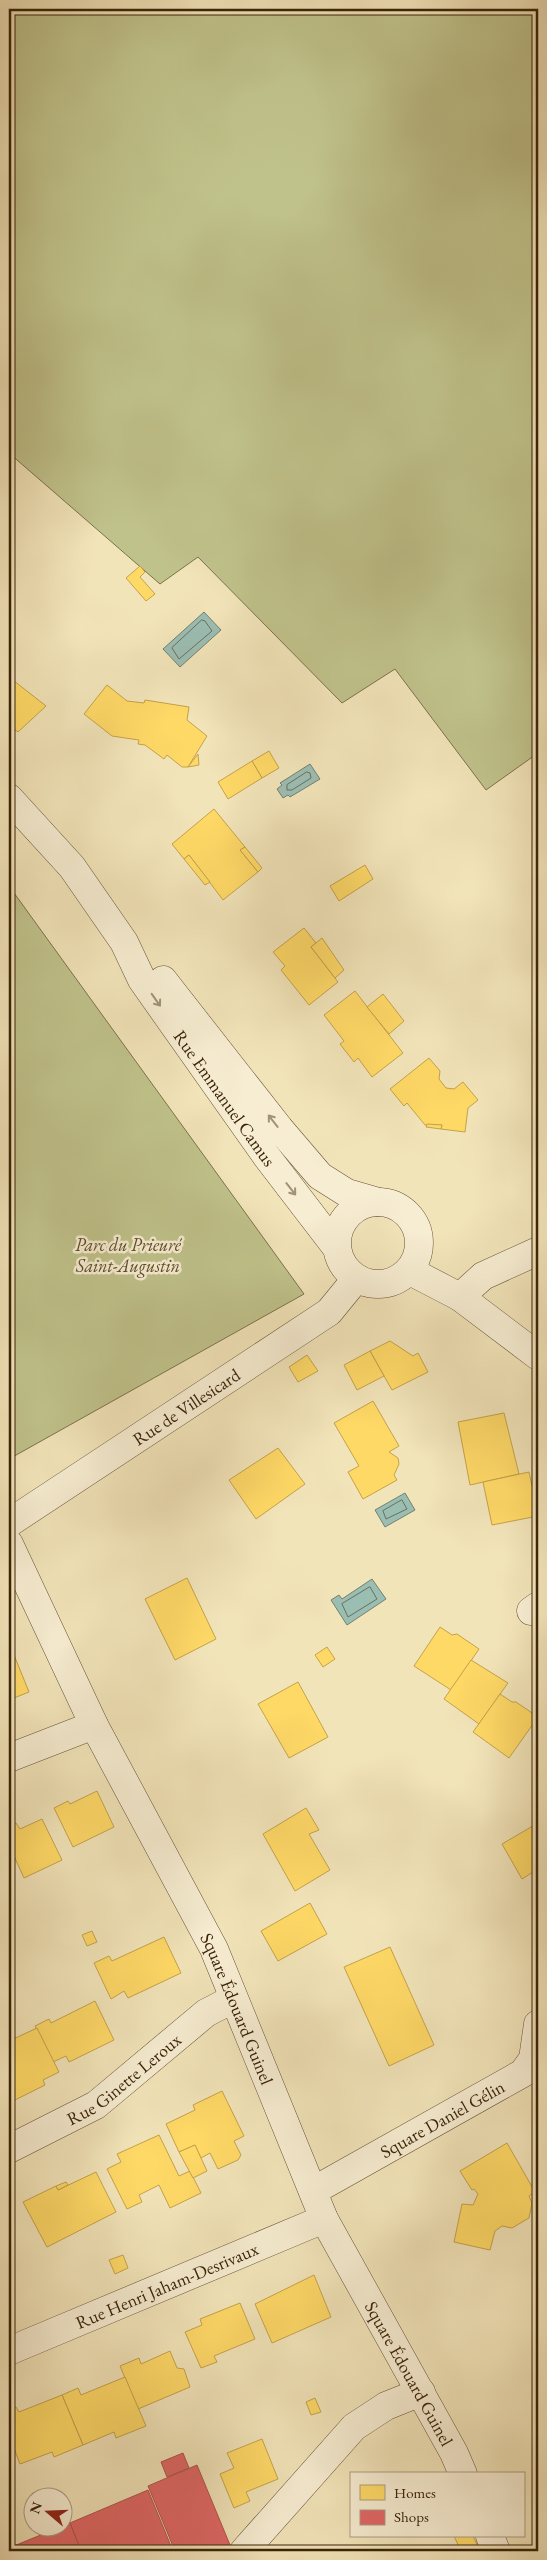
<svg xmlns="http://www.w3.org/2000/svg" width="547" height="2560" font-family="'EB Garamond',serif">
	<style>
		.green { fill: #c0c28b; stroke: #7c724a }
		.water { fill: #9bbeb3; stroke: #74806f }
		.homes { fill: #ffd966; stroke: #c4a24a }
		.shops { fill: #e06666; stroke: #ae524a }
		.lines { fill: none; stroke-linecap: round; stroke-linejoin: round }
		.shore { stroke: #6a705e; stroke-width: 1 }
		.minor-casing { stroke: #675335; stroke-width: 29 }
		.minor { stroke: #f7edd2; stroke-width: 28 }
		.oneway { stroke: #a29278 }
		.labels { text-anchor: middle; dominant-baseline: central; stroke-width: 5; stroke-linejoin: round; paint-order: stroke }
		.street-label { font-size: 18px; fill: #392309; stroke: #f7edd2 }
		.park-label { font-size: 18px; font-style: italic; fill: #5b4b2a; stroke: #f7edd2 }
	</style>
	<rect width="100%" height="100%" fill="#f2e4b9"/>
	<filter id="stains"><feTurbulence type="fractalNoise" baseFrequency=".004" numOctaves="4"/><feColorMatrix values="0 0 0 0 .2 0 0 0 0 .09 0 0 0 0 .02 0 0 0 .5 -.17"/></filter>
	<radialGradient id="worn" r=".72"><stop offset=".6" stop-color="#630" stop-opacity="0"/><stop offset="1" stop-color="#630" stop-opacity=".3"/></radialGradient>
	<g class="green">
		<polygon points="9,9 538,9 538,753 486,790 395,669 342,703 198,557 160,584 9,453"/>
		<polygon points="9,886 304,1294 9,1459"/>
	</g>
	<g class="water">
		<polygon points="204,612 221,630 180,667 163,649"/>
		<polygon points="310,764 320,779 290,797 288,795 283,798 277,789 282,785 280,783"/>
		<polygon points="405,1493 415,1510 385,1527 375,1510"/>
		<polygon points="372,1579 386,1599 347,1625 331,1600 339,1595 342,1599"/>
	</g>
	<g class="homes">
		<polygon points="140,566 145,572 140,577 155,594 146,601 126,578"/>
		<polygon points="9,677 46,706 18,732 9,725"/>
		<polygon points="107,685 127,701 144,703 145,700 189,707 187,720 207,736 188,767 182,767 167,755 164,759 145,745 138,744 139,740 112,736 84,714"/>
		<polygon points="269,751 279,768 262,778 252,761"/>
		<polygon points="198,754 199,765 188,767"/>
		<polygon points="252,761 262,778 228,799 218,782"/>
		<polygon points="214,809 245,847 240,850 258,872 223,900 189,855 184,859 172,844"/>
		<polygon points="245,847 262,868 258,872 240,850"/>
		<polygon points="189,855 210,882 205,885 184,859"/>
		<polygon points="365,865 373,879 339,901 330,886"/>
		<polygon points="304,928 316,943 311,947 338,982 309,1005 281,970 285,966 273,952"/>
		<polygon points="322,938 344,970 335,978 311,947"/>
		<polygon points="355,991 403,1053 372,1077 358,1058 354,1062 340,1044 344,1041 324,1015"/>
		<polygon points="383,994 404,1021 389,1034 367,1007"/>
		<polygon points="429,1058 440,1071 439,1079 446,1088 454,1089 463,1082 478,1100 468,1108 465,1132 441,1129 442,1125 425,1125 407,1103 404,1106 390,1089"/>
		<polygon points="427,1124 442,1125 441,1129 426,1127"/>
		<polygon points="390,1341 413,1356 418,1353 428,1372 392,1390 370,1351"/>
		<polygon points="370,1351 384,1376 357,1390 344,1365"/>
		<polygon points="307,1355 318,1371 298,1382 289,1367"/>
		<polygon points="373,1401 399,1446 389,1452 398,1458 399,1464 394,1475 397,1480 363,1499 348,1472 359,1466 334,1423"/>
		<polygon points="504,1413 519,1474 470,1485 458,1422"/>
		<polygon points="278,1448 305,1484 256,1519 229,1480"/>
		<polygon points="529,1472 532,1486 536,1489 538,1516 492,1525 483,1482"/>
		<polygon points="187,1578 216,1639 175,1660 145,1599"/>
		<polygon points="440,1627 452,1635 457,1634 479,1649 451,1690 414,1666"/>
		<polygon points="327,1647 335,1659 323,1667 315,1655"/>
		<polygon points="9,1650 12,1650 29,1692 9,1700"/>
		<polygon points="471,1660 508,1683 479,1724 444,1699"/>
		<polygon points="298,1682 328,1737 289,1758 258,1704"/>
		<polygon points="500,1694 512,1702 516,1702 538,1717 509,1758 473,1732"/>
		<polygon points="97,1791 114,1827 73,1847 54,1808 68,1801 70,1804"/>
		<polygon points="306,1808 319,1830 309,1834 330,1870 295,1891 263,1834"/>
		<polygon points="42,1819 62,1860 24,1878 9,1845 9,1827 16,1823 20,1829"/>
		<polygon points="538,1823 538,1869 522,1879 502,1844"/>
		<polygon points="310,1903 327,1934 278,1961 261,1931"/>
		<polygon points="92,1931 97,1942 87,1946 82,1935"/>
		<polygon points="164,1937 181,1973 128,1998 124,1991 111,1999 94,1963 109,1956 112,1961"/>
		<polygon points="390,1947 434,2045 389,2066 344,1967"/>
		<polygon points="95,2001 114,2040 69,2062 66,2056 53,2062 35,2026 49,2019 51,2023"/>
		<polygon points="37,2028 59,2072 43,2080 45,2085 9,2103 9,2041"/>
		<polygon points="222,2091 244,2136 234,2141 241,2155 238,2160 218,2169 210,2153 201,2158 195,2145 179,2152 166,2124 195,2110 193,2105"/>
		<polygon points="159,2135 179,2176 190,2171 201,2193 170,2208 159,2185 139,2195 142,2202 127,2209 107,2169 121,2162 117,2154"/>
		<polygon points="507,2143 535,2192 529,2196 532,2203 529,2218 512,2228 502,2226 495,2231 490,2250 454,2242 462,2204 473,2205 478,2194 474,2189 472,2190 460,2171"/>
		<polygon points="195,2145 207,2171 193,2178 179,2152"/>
		<polygon points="96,2172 116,2212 47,2247 23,2202 56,2186 58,2190"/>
		<polygon points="66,2182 68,2185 58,2190 56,2186"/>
		<polygon points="123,2255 128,2268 115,2274 109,2260"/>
		<polygon points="314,2275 331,2317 272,2343 255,2304"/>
		<polygon points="240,2303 255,2339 214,2356 217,2362 201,2368 185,2332 202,2325 200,2319"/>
		<polygon points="170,2351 177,2368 184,2369 190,2387 138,2409 120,2366 139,2358 141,2364"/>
		<polygon points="125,2377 146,2426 116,2438 114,2432 83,2445 62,2395 78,2388 81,2395"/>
		<polygon points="62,2395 83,2445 54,2457 52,2452 20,2464 9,2435 9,2410 16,2407 19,2412"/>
		<polygon points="315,2398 321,2412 311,2415 306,2402"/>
		<polygon points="262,2439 278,2479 246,2492 250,2501 234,2508 220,2474 234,2468 227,2453"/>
		<polygon points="454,2536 473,2536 480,2551 461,2551"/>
	</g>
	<g class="shops">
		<polygon points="183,2453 189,2468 167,2477 161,2462"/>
		<polygon points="197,2465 230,2545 216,2551 175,2551 148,2486"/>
		<polygon points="148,2490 173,2551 81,2551 70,2523"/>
		<polygon points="70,2523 81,2551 9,2551 9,2548"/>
	</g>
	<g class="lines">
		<g class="shore">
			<polygon points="202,620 205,621 212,631 179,659 172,648"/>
			<polygon points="307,772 310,773 311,778 292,790 287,790 287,785"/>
			<polygon points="402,1500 407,1509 386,1519 383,1511"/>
			<polygon points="370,1587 377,1599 348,1617 342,1604"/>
		</g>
		<defs>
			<g id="minor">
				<path id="s1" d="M 9,798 L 72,867 L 124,942 L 142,980 L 267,1157 L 336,1247"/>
				<polyline points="163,980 279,1128 320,1176 347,1193 378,1202"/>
				<circle cx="378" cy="1243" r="41"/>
				<polyline points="410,1271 460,1297 538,1356"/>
				<polyline points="460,1297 483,1276 538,1251"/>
				<path id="s2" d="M 9,1523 L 329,1312 L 356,1279"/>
				<path id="s3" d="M 9,1544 L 94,1725 L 214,1949 L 324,2219 L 454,2453 L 463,2474"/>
				<polyline points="531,1611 538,1606"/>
				<polyline points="9,1758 94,1725"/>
				<path id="s4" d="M 9,2149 L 96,2105 L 206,2013 L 233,1999"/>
				<path id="s5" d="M 313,2191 L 523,2073 L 533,2059 L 538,2024"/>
				<path id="s6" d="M 9,2351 L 324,2219"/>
				<polyline points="490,2536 496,2551"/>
				<polyline points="244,2551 354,2427 386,2406 421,2392"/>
			</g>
		</defs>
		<use href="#minor" class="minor-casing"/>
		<use href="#minor" class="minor"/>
	</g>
	<defs><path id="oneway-shaft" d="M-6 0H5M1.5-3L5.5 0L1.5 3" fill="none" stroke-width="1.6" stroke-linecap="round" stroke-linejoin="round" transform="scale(1.25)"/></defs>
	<g class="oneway">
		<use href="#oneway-shaft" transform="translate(156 1000) rotate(55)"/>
		<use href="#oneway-shaft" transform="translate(273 1121) rotate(-128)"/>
		<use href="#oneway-shaft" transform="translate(291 1189) rotate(52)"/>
	</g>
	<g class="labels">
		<g class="street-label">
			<text stroke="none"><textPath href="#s1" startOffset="371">Rue Emmanuel Camus</textPath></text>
			<text stroke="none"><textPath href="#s2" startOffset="212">Rue de Villesicard</textPath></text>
			<text stroke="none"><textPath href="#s3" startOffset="518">Square Édouard Guinel</textPath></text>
			<text stroke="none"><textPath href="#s4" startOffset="135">Rue Ginette Leroux</textPath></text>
			<text stroke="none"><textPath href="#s5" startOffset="148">Square Daniel Gélin</textPath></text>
			<text stroke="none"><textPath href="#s6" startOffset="171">Rue Henri Jaham-Desrivaux</textPath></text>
			<text stroke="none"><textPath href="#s3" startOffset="922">Square Édouard Guinel</textPath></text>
		</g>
		<g class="park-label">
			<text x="128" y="1244">Parc du Prieuré<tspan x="128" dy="21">Saint-Augustin</tspan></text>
		</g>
	</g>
	<rect width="547" height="2560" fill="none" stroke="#f2e4b9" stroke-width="30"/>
	<rect x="10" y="10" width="527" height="2540" fill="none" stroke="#392309" stroke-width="2.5"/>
	<rect x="15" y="15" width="517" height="2530" fill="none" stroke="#392309"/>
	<rect x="350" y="2472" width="175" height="65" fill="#f7edd2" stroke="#ab9c82"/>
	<rect x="360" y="2485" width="25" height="15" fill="#ffd966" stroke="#ab9c82"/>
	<text x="394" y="2498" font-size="15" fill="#392309">Homes</text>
	<rect x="360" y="2510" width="25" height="15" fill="#e06666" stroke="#ab9c82"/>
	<text x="394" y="2522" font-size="15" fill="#392309">Shops</text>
	<g transform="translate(48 2512) rotate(289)"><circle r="24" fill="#f7edd2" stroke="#ab9c82"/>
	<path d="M0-4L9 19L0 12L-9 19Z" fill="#8f2418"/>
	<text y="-8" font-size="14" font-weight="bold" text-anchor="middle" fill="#392309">N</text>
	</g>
	<rect width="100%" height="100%" filter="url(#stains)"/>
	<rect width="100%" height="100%" fill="url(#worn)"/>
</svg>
